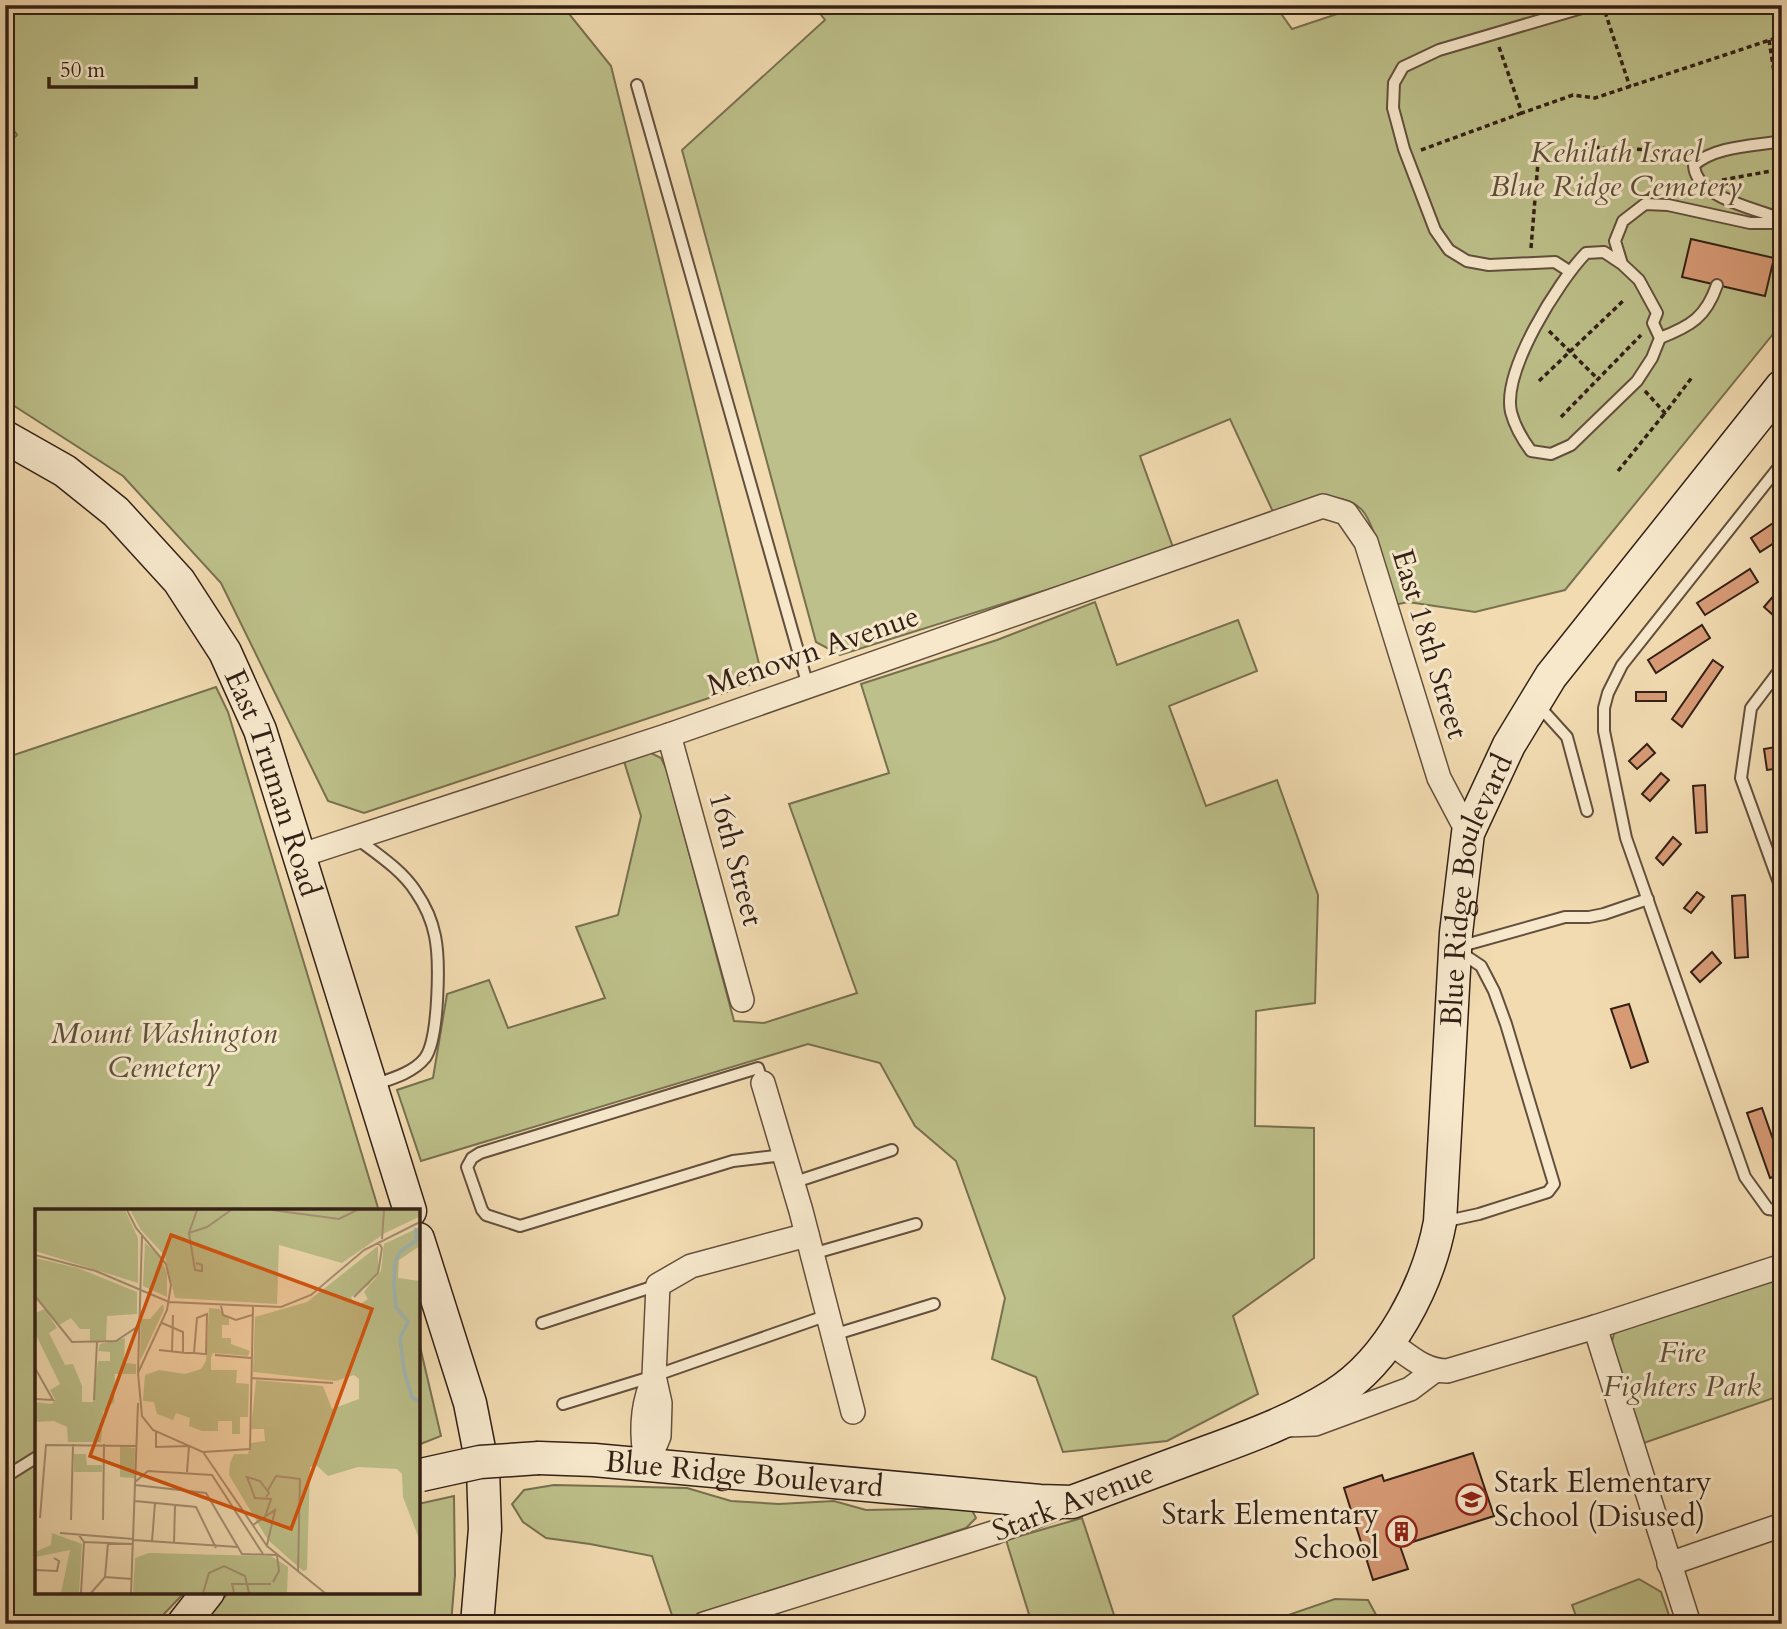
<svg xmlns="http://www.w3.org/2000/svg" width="1787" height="1629" font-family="Cardo,serif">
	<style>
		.green { fill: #bdc08a; stroke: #787050; stroke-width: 2 }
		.building { fill: #d89b76; stroke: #332016; stroke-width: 2 }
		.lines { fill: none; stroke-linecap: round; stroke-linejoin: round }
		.lane-casing { stroke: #634f3d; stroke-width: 14 }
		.street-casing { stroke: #634f3d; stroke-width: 26 }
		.secondary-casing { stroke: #332016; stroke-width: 35 }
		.path { stroke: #332016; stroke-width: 3.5; stroke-dasharray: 5 3.5; stroke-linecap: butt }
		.lane { stroke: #f7e8cc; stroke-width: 10 }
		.street { stroke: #f7e8cc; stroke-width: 23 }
		.secondary { stroke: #f7e8cc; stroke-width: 32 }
		.secondary-bridge-casing { stroke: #332016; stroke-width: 35; stroke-linecap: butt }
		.secondary-bridge { stroke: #f7e8cc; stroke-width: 32 }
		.labels { text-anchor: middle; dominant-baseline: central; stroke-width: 6; stroke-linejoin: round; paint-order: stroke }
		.park-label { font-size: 30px; font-style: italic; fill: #5c5039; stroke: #f7e8cc }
		.street-label { font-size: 30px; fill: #332016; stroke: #f7e8cc }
		.poi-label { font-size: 30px; fill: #332016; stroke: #f7e8cc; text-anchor: start }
		.inset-river { fill: none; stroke: #a0b8b7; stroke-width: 3.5 }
		.inset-road { fill: none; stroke: #a69073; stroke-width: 2 }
		.view { fill: #d6530d; fill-opacity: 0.15; stroke: #d6530d; stroke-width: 3.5 }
		.inset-edge { fill: none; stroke: #332016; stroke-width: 3.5 }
	</style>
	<rect width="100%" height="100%" fill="#f2dbb1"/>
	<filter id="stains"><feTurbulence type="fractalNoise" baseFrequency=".00286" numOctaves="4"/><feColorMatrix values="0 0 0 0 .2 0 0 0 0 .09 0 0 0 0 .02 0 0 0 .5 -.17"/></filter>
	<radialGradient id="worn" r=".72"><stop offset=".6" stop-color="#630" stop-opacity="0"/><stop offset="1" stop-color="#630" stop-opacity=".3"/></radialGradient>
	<g class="green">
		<polygon points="5,5 562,5 611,66 763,680 364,813 328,801 221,583 123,476 5,400 5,147 17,135 5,118"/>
		<path d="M 813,5 L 1275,5 L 1292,29 L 1364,5 L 1782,5 L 1782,323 L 1565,590 L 1475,612 L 1408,602 L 1394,605 C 1387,583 1376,523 1361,509 C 1355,503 1345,499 1336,498 C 1317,496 1292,509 1274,514 L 1230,419 L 1140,456 L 1174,550 L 840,655 L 816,642 L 682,150 L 825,20 Z"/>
		<polygon points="1095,602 1117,665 1238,620 1257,671 1169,706 1206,806 1277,780 1318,895 1315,1003 1256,1011 1255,1126 1314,1128 1314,1258 1233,1316 1258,1394 1167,1441 1063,1452 1036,1377 992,1359 1005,1298 956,1161 915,1126 880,1063 808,1044 421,1161 397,1090 433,1078 447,994 489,980 508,1028 605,998 576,927 618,915 641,816 623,758 649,752 661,758 667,770 734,1021 764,1023 857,993 789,804 889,773 861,684 997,640"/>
		<polygon points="216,687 228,712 379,1211 37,1211 37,1592 185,1592 162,1616 158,1624 5,1624 5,758"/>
		<polygon points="1782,1277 1782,1395 1641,1444 1611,1345 1614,1334 1626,1327"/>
		<polygon points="418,1338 441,1436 418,1445"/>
		<polygon points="554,1485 687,1488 731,1501 779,1504 834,1501 866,1510 971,1508 976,1518 966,1528 675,1624 652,1556 590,1544 546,1538 523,1522 512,1504 524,1490"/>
		<polygon points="454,1496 455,1575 451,1624 200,1624 229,1592 418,1592 418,1504"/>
		<polygon points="1082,1518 1117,1624 1032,1624 1006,1540"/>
		<polygon points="1639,1579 1661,1592 1672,1624 1579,1624 1572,1605"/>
		<polygon points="1335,1599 1368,1600 1381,1624 1262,1624"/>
	</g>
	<g class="building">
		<polygon points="1691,239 1774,258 1765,296 1682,277"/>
		<polygon points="1782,517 1782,538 1760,552 1751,538"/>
		<polygon points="1750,569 1758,582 1705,615 1697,603"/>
		<polygon points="1782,586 1782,605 1773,615 1764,607"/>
		<polygon points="1702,625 1710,638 1656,673 1648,660"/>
		<polygon points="1713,660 1723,667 1682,727 1672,719"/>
		<rect x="1636" y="692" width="30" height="9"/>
		<polygon points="1647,744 1655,753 1637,769 1629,761"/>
		<polygon points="1782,746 1782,768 1767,770 1764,749"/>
		<polygon points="1661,773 1669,780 1650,801 1642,794"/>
		<polygon points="1705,785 1707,832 1696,833 1693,786"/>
		<polygon points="1673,837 1681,844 1663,865 1656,858"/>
		<polygon points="1697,892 1704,897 1691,913 1684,908"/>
		<polygon points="1745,895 1748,957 1735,958 1732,896"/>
		<polygon points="1712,952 1721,963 1700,982 1691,972"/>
		<polygon points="1629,1004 1648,1062 1631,1068 1611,1009"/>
		<polygon points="1762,1108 1782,1165 1782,1174 1770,1178 1747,1113"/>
		<polygon points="1473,1453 1494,1516 1400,1546 1408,1569 1373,1580 1344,1488 1382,1475 1384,1481"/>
	</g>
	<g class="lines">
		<defs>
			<g id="lane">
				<polyline points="637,85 808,686"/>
				<path d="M 1782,141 C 1754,146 1715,146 1694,165 C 1695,197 1756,209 1782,219"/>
				<path d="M 1622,264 L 1604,252 L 1586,253 C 1558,282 1502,371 1511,412 C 1515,427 1522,439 1531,451 L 1551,454 L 1571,445 L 1637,381 L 1652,358 L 1660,338 L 1653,323 L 1657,313 L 1639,280 L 1622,264 L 1615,241 L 1623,221 L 1645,204 L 1668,205 L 1750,223 L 1782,223"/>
				<polyline points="1569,271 1555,262 1489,265 1467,261 1449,250 1435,230 1404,149 1393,108 1394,83 1403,67 1439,50 1592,5"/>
				<path d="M 1660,338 C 1691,326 1706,317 1717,285"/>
				<polyline points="1782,463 1622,665 1608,693 1604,708 1604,731 1626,838 1745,1177 1768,1209 1782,1211"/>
				<polyline points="1782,667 1751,708 1741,778 1782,891"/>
				<polyline points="1538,705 1567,737 1587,811"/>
				<path d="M 356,838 C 377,854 402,870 416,892 C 425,905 432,921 435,936 C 440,960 439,1039 425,1058 C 413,1073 391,1079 373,1085"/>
				<polyline points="1458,947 1565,917 1589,917 1604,914 1648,899"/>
				<polyline points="763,1083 758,1068 480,1153 472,1158 467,1167 482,1210 486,1215 520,1226 733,1161 784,1155"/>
				<polyline points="792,1183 892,1150"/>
				<polyline points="1442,1222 1479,1214 1548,1192 1554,1184 1506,1024 1494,991 1481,966 1460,952"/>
				<polyline points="812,1254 916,1224"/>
				<polyline points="542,1323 658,1285"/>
				<polyline points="833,1335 934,1304"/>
				<polyline points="563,1404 654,1376 828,1315"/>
				<polyline points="5,1477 37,1457"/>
			</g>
			<g id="street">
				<polyline points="669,735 742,1000"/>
				<polyline points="299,856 669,735 1323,506 1346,513 1366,542 1439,778 1468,833"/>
				<polyline points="763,1083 801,1211 853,1412"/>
				<polyline points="1595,1327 1689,1624"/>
				<path d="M 1388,1341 C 1407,1354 1423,1371 1447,1371 L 1595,1327 L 1782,1266"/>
				<polyline points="1285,1425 1315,1424 1410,1389 1434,1371"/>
				<polyline points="647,1465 659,1436 660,1403 654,1376 658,1285 691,1266 807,1235"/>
				<path d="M 647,1465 C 641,1438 641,1411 651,1385"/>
				<polyline points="1669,1564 1782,1525"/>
				<polyline points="704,1624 996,1532 1064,1505"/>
			</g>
			<g id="secondary">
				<path id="s1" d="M 5,437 L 65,471 L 116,512 L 179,581 L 225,652 L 260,730 L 410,1211"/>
				<polyline points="418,1239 470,1403 483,1469 485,1529 477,1624"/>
				<path id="s2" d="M 539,1458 L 594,1460 L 1040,1501 L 1072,1502 C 1117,1485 1162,1469 1207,1452 C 1251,1436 1294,1420 1334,1395 C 1390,1360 1428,1285 1440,1222 L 1456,933 L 1468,833 L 1509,745 L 1551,676 L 1782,386"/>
				<polyline points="183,1624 208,1592"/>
			</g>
		</defs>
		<use href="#lane" class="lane-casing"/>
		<use href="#street" class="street-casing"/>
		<use href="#secondary" class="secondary-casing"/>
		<g class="path">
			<polyline points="1605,12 1630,87"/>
			<polyline points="1769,40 1782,123"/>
			<polyline points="1499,47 1522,113 1573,95 1595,98 1782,36"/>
			<polyline points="1586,147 1678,151 1684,157"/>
			<polyline points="1421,150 1522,113"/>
			<polyline points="1722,180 1782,169"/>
			<polyline points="1531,248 1538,162"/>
			<polyline points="1549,331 1598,379"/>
			<polyline points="1539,381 1623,301"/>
			<polyline points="1645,391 1665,413 1693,376"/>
			<polyline points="1561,417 1641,335"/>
			<polyline points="1618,471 1665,413"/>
		</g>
		<use href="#lane" class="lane"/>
		<use href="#street" class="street"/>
		<use href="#secondary" class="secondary"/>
		<defs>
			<polyline id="secondary-bridge" points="421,1475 480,1462 539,1458"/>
		</defs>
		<use href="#secondary-bridge" class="secondary-bridge-casing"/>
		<use href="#secondary-bridge" class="secondary-bridge"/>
	</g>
	<defs>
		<symbol id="school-ring" viewBox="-11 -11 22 22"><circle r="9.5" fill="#f7e8cc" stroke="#8f2418" stroke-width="1.5"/><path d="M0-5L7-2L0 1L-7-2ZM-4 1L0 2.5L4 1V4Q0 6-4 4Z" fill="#8f2418"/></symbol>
		<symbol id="building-ring" viewBox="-11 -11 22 22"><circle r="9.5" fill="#f7e8cc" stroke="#8f2418" stroke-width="1.5"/><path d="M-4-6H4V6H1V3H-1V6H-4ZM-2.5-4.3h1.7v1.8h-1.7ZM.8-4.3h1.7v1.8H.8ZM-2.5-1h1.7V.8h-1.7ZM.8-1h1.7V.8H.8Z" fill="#8f2418"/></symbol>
	</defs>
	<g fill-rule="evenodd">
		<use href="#school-ring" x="1454" y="1482" width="35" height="35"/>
		<use href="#building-ring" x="1384" y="1514" width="35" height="35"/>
	</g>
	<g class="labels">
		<g class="park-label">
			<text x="1616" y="152">Kehilath Israel<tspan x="1616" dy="34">Blue Ridge Cemetery</tspan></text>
			<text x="164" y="1033">Mount Washington<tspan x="164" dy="34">Cemetery</tspan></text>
			<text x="1682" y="1352">Fire<tspan x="1682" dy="34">Fighters Park</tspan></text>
		</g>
		<g class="street-label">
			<text transform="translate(1430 644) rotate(73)">East 18th Street</text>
			<text transform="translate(813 651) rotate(-19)">Menown Avenue</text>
			<text stroke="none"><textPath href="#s1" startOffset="452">East Truman Road</textPath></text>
			<text transform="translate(736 859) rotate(75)">16th Street</text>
			<text stroke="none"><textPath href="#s2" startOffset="1362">Blue Ridge Boulevard</textPath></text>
			<text stroke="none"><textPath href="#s2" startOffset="206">Blue Ridge Boulevard</textPath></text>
			<text transform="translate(1073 1502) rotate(-21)">Stark Avenue</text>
		</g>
		<g class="poi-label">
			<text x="1494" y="1482">Stark Elementary<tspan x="1494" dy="34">School (Disused)</tspan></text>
			<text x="1379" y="1514" text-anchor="end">Stark Elementary<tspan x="1379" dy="34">School</tspan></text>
		</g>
	</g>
	<g transform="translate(35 1209)">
		<rect width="385" height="385" fill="#f2dbb1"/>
		<path d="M 0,1 L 90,1 L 103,29 L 103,74 L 0,42 ZM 95,1 L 384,1 L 384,8 L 350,24 L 307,54 L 244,36 L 242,95 L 140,89 L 130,47 L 106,21 ZM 385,18 L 385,37 L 364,51 L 363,69 L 385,72 L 385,332 L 368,288 L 367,265 L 362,260 L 323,258 L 293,267 L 281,256 L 275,258 L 272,361 L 268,362 L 233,331 L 194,266 L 195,254 L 199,245 L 213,245 L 216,234 L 230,232 L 229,220 L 216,220 L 221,171 L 288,177 L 297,200 L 324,190 L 324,170 L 319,166 L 301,172 L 218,163 L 220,108 L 272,93 L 343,37 L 343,62 L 334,76 L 316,88 L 319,95 L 327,94 L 333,90 L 329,83 L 346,62 L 349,35 ZM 110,34 L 124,46 L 132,64 L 132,88 L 108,77 ZM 0,49 L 43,59 L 102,83 L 102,105 L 72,107 L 71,131 L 55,132 L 55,120 L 45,120 L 36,109 L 24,116 L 0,86 ZM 128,95 L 129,101 L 105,152 L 106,110 L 115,110 ZM 174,99 L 184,100 L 194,110 L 194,116 L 187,116 L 187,129 L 196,129 L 196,135 L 215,142 L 213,147 L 178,144 L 176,148 L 176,161 L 202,161 L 201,174 L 214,175 L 213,208 L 205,208 L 205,225 L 197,225 L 197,212 L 183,212 L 183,222 L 167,222 L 154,217 L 155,209 L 141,204 L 138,211 L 122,205 L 119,193 L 108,192 L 110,166 L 124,161 L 150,165 L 166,160 L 171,152 ZM 10,100 L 22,119 L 14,124 L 30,156 L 38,155 L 47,177 L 47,193 L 58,193 L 63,152 L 75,152 L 75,143 L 63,142 L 65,135 L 90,129 L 89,154 L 101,155 L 101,165 L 80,165 L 79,193 L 68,203 L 66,233 L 33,233 L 32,218 L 19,212 L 0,213 L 0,193 L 17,195 L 20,190 L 15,181 L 25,175 L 0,124 L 0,104 ZM 85,237 L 100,239 L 99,269 L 85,268 ZM 39,245 L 51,245 L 52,256 L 67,256 L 67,263 L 39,263 ZM 17,324 L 47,335 L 44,384 L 26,384 L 35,341 L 0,348 L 0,343 L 16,336 ZM 114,344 L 236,347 L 253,358 L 252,384 L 98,384 L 100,349 Z" fill="#bdc08a"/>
		<path class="inset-river" d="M 381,19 L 381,32 L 366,42 L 360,53 L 359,74 L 361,98 L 373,113 L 365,129 L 369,162 L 377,188 L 385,193"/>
		<path class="inset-road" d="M 92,1 L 101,19 L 131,55 L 136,76 L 132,101 L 103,164 L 107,207 L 118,221 L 168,243 L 232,337 L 290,384M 162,1 L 154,24 L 172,18 L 196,1M 237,1 L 304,10 L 322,1M 154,24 L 160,61 L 167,62 L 167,56 L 161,54M 347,30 L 349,1M 0,46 L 61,62 L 134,93 L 246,98 L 276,86 L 329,41 L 385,13M 0,87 L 37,133 L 81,132 L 105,116M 319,88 L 343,64 L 347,39 L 343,33M 186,97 L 188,106 L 201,111 L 217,106M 127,114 L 148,123 L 148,144M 124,141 L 151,144 L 159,144 L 169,145 L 171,145 L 172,105 L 162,109 L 159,144M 137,143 L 138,106M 180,146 L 216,149M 0,159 L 18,191 L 0,190M 103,163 L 107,26M 216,169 L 298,174M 59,191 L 62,133M 121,222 L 121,238 L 154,237 L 152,263M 168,243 L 215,240 L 218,98M 100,273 L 113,262 L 177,266 L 228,345M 100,276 L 171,284 L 207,345 L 242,346 L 244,362 L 238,373M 233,281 L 241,267 L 265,270 L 263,363M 100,292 L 161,298 L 181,339M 5,309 L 11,236 L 101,237M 36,311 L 38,235M 68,311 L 69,235M 229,311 L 236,290 L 220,289 L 212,268 L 225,272 L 234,284 L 231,288M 218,316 L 240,301 L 232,336M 25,324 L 98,330M 43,325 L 49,333 L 98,335M 98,331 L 203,338M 117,332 L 120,294M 139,335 L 140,295M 0,361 L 22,362 L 24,352 L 19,349M 70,368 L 97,370M 46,384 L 49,333M 56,384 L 70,368 L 73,334M 96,384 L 103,194M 168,384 L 174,364 L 189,357 L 210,367 L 214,384M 199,384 L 197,375 L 236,375"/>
		<path class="view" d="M 136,26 L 337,100 L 256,320 L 55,247 Z"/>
		<rect width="385" height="385" class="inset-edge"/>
	</g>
	<rect width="1787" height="1629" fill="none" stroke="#f2dbb1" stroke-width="28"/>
	<rect x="7" y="7" width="1773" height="1615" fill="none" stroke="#332016" stroke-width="3.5"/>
	<rect x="14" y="14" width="1759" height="1601" fill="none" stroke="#332016" stroke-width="2"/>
	<path d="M49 77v10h147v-10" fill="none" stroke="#332016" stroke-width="3.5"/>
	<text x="60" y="77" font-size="21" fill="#332016" stroke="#f7e8cc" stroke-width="5" paint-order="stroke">50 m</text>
	<rect width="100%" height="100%" filter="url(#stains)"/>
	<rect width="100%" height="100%" fill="url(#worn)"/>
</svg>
